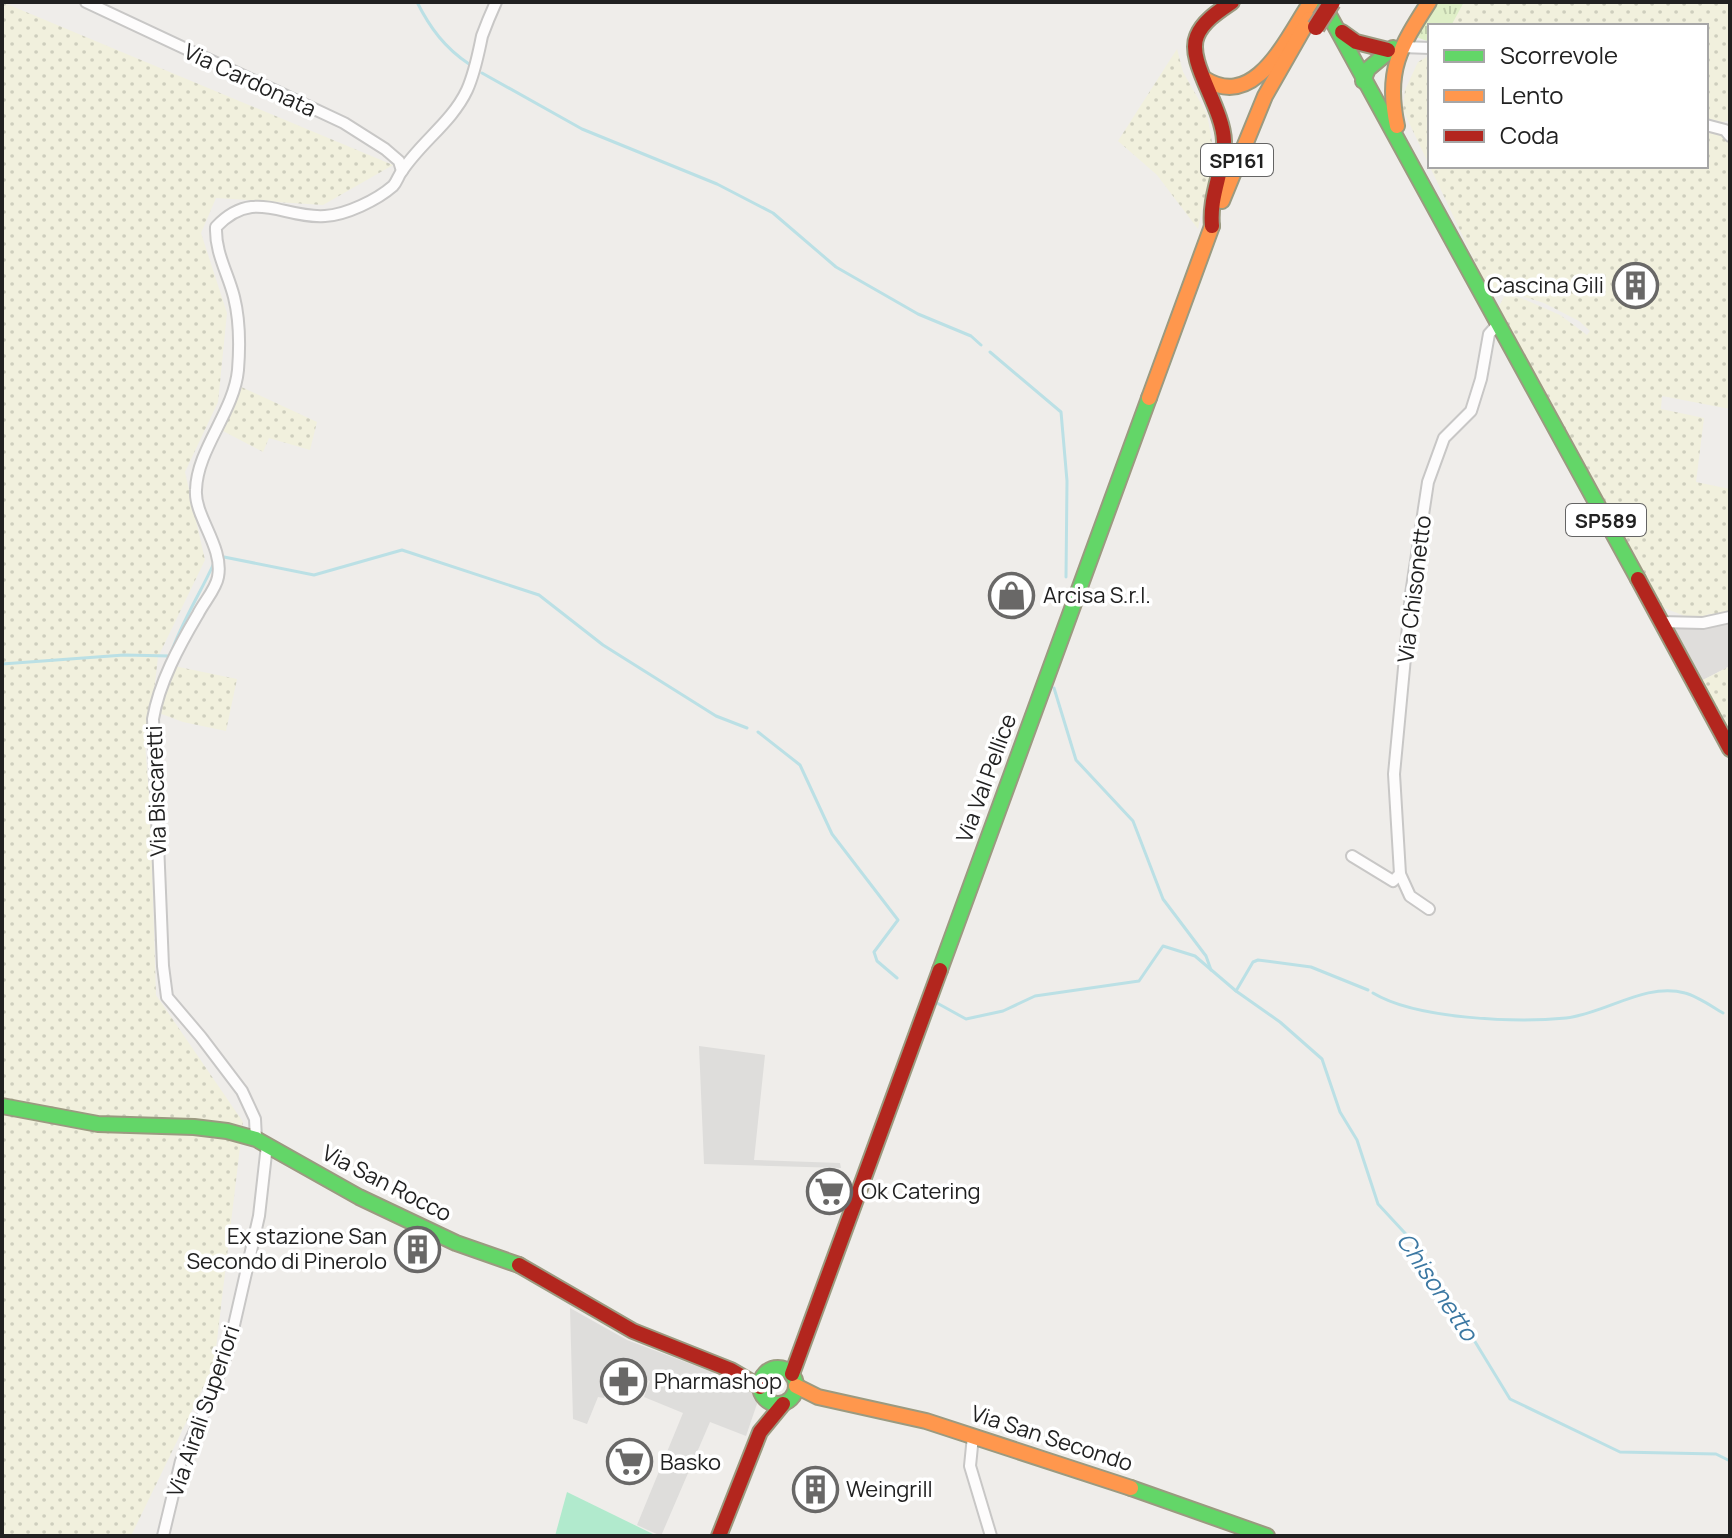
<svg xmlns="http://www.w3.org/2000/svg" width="1732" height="1538" font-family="Manrope,sans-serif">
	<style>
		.residential { fill: #dfdddb }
		.farmland { fill: url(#farmland-dots) }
		.grass { fill: url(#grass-tufts) }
		.pitch { fill: #b1eacd }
		.parking { fill: #dedddb }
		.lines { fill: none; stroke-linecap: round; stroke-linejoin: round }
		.stream { stroke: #bbe0e5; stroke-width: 3 }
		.street-casing { stroke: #c8c7c6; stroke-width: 14 }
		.fast-casing { stroke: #9b9a80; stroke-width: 18 }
		.slow-casing { stroke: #9b9a80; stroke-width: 18 }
		.jam-casing { stroke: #9b9a80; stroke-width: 18 }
		.street { stroke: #fdfcfc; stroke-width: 10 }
		.fast { stroke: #63d668; stroke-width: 14 }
		.slow { stroke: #ff974d; stroke-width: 14 }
		.jam { stroke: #b3261e; stroke-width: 14 }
		.jam-bridge-casing { stroke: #a69986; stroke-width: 20; stroke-linecap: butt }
		.jam-bridge { stroke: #b3261e; stroke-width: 16 }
		.labels { text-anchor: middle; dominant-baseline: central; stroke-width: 7; stroke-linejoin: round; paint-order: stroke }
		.shield { fill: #fff; stroke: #646464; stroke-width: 2 }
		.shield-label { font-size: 20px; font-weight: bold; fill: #212121 }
		.street-label { font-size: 22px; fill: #212121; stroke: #fff }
		.poi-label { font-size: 22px; fill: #212121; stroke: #fff; text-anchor: start }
		.water-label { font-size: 24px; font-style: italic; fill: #3c78a2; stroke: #fff }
	</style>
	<defs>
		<pattern id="farmland-dots" width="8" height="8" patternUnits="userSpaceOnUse" patternTransform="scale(2)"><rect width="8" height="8" fill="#f1f0dd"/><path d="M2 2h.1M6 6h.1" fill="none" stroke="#cecebd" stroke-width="1.8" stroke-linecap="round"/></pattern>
		<pattern id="grass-tufts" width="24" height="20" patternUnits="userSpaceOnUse" patternTransform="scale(2)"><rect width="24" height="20" fill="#dfefc7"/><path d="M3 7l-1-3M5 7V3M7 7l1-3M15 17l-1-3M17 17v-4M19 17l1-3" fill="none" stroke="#bfcdab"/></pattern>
	</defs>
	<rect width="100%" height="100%" fill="#efedea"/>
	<polygon class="residential" points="1730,621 1730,666 1701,681 1673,628"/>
	<g class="farmland">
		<polygon points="2,2 393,165 323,205 216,198 201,233 227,313 218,402 185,472 205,560 158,657 148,743 145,744 150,805 156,995 243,1122 214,1365 131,1536 2,1536"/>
		<polygon points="1464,2 1730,2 1730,120 1723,122 1706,118 1706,26 1451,26"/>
		<polygon points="1177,49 1183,72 1207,114 1214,153 1198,229 1157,175 1118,141"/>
		<polygon points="1430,55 1430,166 1706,166 1706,127 1714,129 1730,142 1730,409 1662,396 1661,409 1704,418 1696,482 1730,489 1730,615 1709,614 1695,620 1654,604 1498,308 1504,297 1509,295 1521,298 1560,315 1587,335 1590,331 1579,321 1544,303 1486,285 1403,110 1405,90 1418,62"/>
		<polygon points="237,385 317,422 310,450 269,438 263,452 221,430"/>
		<polygon points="174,666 237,679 226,731 183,722 156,712"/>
		<polygon points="1730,666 1730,734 1701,681"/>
	</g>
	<polygon class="grass" points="1437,2 1464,2 1451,26 1430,26 1430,42 1416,37"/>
	<polygon class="pitch" points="567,1492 657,1536 555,1536"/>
	<g class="parking">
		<polygon points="699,1046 765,1055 754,1160 840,1163 841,1168 704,1164"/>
		<polygon points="570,1308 627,1340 752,1387 759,1398 746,1436 710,1422 661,1536 637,1525 683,1413 644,1397 650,1381 617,1368 604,1398 598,1397 587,1424 573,1419"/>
	</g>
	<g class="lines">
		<g class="stream">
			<path d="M 417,2 C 430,28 445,48 469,64"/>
			<polyline points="482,73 582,129 717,184 773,213 836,267 918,314 971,336 981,345"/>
			<polyline points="990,352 1061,412 1067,481 1066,577"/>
			<polyline points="224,557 314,575 402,550 539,595 603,645 716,716 747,728"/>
			<path d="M 2,664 L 124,655 L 170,656 C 181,623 200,594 214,563"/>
			<polyline points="1054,688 1076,760 1133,821 1163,899 1206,956 1211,970"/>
			<polyline points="758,732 800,765 832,834 898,920 874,952 877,961 897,978"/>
			<polyline points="1236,991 1253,962 1258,960 1311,967 1368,990"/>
			<path d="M 1373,993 C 1416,1019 1516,1023 1566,1018 C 1605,1014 1645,982 1685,993 C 1697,996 1711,1006 1723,1013"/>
			<polyline points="937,1003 966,1019 1003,1011 1035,996 1139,981 1163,946 1195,956 1236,991 1280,1022 1322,1059 1340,1112 1357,1140 1378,1204 1416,1245 1510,1399 1620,1452 1716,1454 1730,1461"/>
		</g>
		<defs>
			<g id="street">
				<polyline points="86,2 344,123 385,149 399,161 402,171"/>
				<polyline points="1401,47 1430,48"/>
				<polyline points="1706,125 1725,130 1730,136"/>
				<polyline points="1661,622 1703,623 1730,617"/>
				<polyline points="1352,856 1393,881 1400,874"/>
				<polyline points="1429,909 1410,896 1400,874 1394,774 1411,594 1428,482 1444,438 1471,411 1481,379 1489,334 1499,323"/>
				<path d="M 256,1139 L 255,1119 L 242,1091 L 201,1037 L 167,997 L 163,966 L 153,719 C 159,683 179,646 198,614 C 204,602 216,589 218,577 C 224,547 194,516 196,490 C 197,449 234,412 238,370 C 240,345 240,321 234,297 C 228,273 215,253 216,227 C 254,187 283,219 325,216 C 346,215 377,200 393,186 C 397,182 398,176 402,171 C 421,142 452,122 467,90 C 475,72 478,55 482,36 C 486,25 491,13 496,2"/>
				<polyline points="973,1436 970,1466 991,1536"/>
				<polyline points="163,1536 181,1461 210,1399 229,1347 259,1216 267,1145"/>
			</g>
			<g id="fast">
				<polyline points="1322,2 1638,579"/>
				<polyline points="1363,81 1368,69 1393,48"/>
				<polyline points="940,970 1149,398"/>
				<polyline points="2,1106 98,1124 194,1127 227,1131 256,1139 359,1197 456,1243 519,1265"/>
				<circle cx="778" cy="1386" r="18"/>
				<polyline points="1131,1488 1267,1536"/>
			</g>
			<g id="slow">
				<path d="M 1205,79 C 1256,111 1287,37 1311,2"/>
				<path d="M 1397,126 C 1385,71 1400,47 1429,2"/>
				<polyline points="1222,201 1265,96 1309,19"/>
				<polyline points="1149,398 1212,226"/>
				<polyline points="796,1386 818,1397 926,1421 1131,1488"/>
			</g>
			<g id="jam">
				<polyline points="1342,32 1356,42 1388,50"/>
				<path d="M 1212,226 C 1209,196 1224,170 1224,141 C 1223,107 1186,61 1197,36 C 1203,21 1219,11 1232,2"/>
				<polyline points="1638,579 1730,749"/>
				<polyline points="519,1265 633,1331 731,1370 760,1387"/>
				<polyline points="792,1374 940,970"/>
				<polyline points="719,1536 760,1432 783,1404"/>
			</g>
		</defs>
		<use href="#street" class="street-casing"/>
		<use href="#fast" class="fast-casing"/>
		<use href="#slow" class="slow-casing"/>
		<use href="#jam" class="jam-casing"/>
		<use href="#street" class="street"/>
		<use href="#fast" class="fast"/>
		<use href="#slow" class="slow"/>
		<use href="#jam" class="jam"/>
		<defs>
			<polyline id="jam-bridge" points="1316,27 1332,2"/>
		</defs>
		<use href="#jam-bridge" class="jam-bridge-casing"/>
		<use href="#jam-bridge" class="jam-bridge"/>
	</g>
	<defs>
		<symbol id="building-ring" viewBox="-11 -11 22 22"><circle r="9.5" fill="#fff" stroke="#696867" stroke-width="1.5"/><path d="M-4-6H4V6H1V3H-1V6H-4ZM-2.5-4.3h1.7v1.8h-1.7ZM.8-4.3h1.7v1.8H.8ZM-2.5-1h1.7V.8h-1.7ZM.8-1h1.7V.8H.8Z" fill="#696867"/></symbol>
		<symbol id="shop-ring" viewBox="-11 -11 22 22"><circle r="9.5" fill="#fff" stroke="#696867" stroke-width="1.5"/><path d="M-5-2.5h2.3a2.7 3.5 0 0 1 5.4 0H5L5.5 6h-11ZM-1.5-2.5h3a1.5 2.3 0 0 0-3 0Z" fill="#696867"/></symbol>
		<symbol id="supermarket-ring" viewBox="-11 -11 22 22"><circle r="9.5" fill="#fff" stroke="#696867" stroke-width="1.5"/><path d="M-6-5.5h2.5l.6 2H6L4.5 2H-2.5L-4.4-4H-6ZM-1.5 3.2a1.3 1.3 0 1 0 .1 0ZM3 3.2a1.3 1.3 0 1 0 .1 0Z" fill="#696867"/></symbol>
		<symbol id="pharmacy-ring" viewBox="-11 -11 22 22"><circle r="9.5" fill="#fff" stroke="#696867" stroke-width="1.5"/><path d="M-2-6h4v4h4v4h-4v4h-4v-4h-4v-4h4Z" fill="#696867"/></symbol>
	</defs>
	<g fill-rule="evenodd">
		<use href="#building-ring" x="1610" y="260" width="51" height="51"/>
		<use href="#shop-ring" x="986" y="570" width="51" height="51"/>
		<use href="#supermarket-ring" x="804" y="1166" width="51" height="51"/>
		<use href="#building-ring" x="392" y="1224" width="51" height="51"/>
		<use href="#pharmacy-ring" x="598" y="1356" width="51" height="51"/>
		<use href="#supermarket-ring" x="604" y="1436" width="51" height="51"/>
		<use href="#building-ring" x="790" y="1464" width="51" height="51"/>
	</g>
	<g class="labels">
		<g class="shield">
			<rect x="1201" y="144" width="72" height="32" rx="6"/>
			<rect x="1566" y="504" width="80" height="32" rx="6"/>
		</g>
		<g class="shield-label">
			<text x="1237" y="160">SP161</text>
			<text x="1606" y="520">SP589</text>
		</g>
		<g class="street-label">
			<text transform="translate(250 80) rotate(25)">Via Cardonata</text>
			<text transform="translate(1414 589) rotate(-83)">Via Chisonetto</text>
			<text transform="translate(986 778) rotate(-70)">Via Val Pellice</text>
			<text transform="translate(156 791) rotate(-92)">Via Biscaretti</text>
			<text transform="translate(387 1183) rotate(27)">Via San Rocco</text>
			<text transform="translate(203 1411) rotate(-71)">Via Airali Superiori</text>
			<text transform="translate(1052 1438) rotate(18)">Via San Secondo</text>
		</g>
		<g class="poi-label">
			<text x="1604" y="285" text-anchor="end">Cascina Gili</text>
			<text x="1043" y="595">Arcisa S.r.l.</text>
			<text x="861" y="1191">Ok Catering</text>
			<text x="387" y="1236" text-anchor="end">Ex stazione San<tspan x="387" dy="25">Secondo di Pinerolo</tspan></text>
			<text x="654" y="1381">Pharmashop</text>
			<text x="660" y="1462">Basko</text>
			<text x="846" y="1489">Weingrill</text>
		</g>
		<g class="water-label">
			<text transform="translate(1438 1286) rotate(56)">Chisonetto</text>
		</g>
	</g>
	<rect width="1732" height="1538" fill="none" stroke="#212121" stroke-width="8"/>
	<rect x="1428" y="24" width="280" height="144" fill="#ffffff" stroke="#a6a6a6" stroke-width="2"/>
	<rect x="1444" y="50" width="40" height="12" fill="#63d668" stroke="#a6a6a6" stroke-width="2"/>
	<text x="1500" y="64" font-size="24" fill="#212121">Scorrevole</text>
	<rect x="1444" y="90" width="40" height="12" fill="#ff974d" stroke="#a6a6a6" stroke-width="2"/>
	<text x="1500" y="104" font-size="24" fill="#212121">Lento</text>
	<rect x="1444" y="130" width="40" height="12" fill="#b3261e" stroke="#a6a6a6" stroke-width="2"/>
	<text x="1500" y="144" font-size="24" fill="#212121">Coda</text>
</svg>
